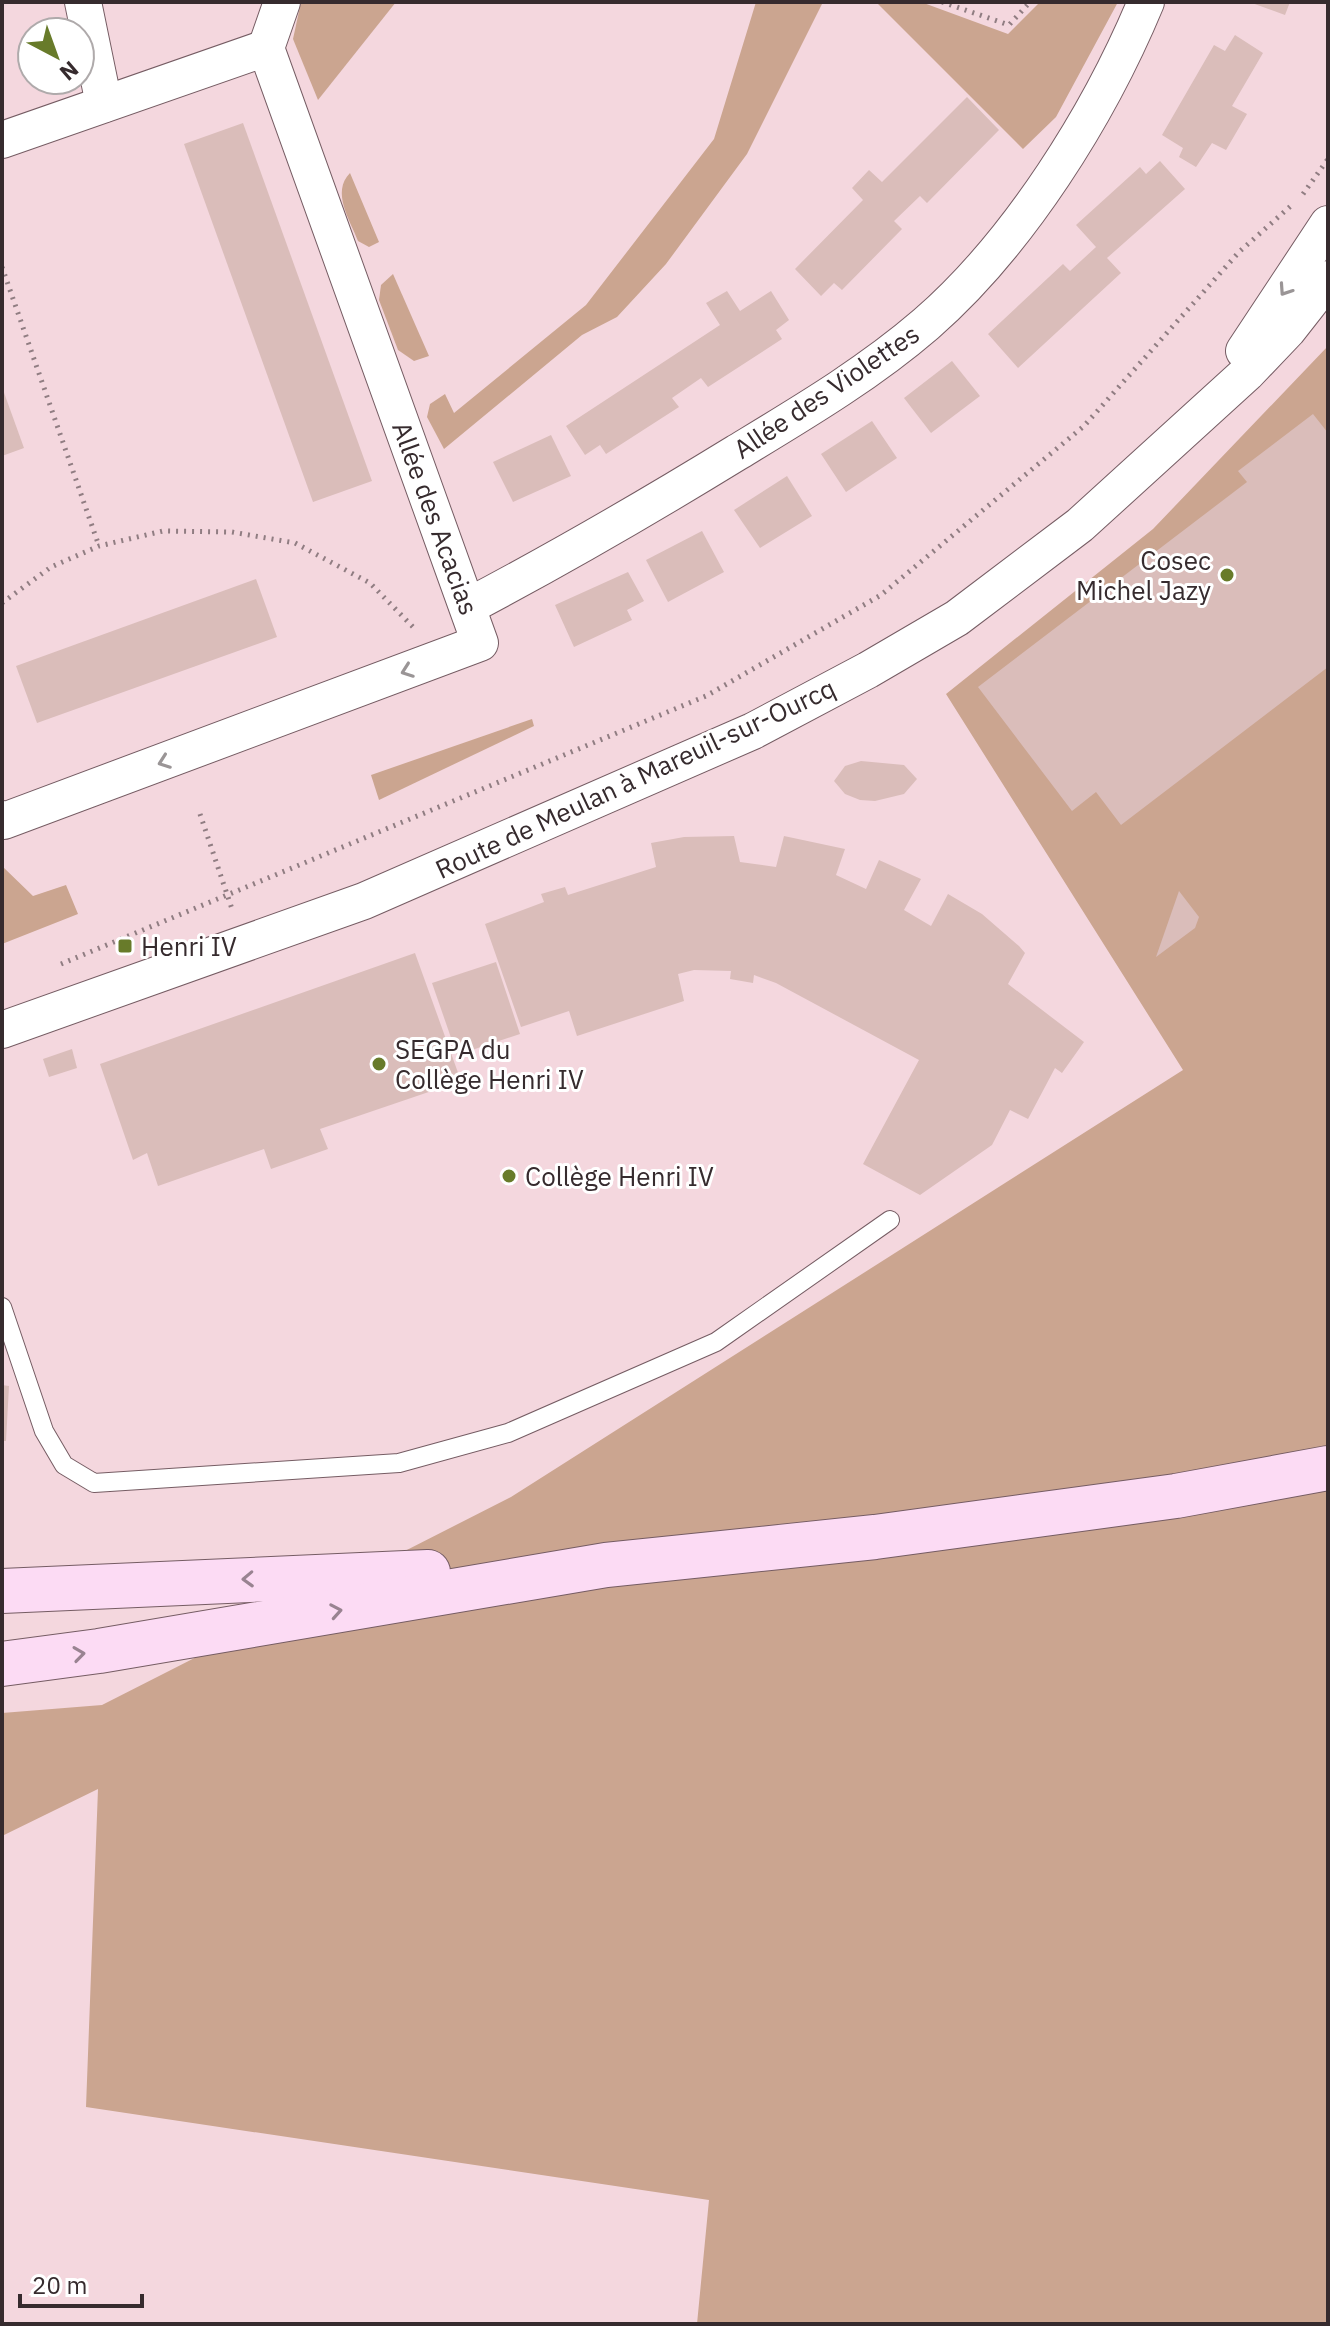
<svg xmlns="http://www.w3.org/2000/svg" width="1330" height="2326" font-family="'IBM Plex Sans',sans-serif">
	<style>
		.green { fill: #cba590 }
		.building { fill: #dabdba }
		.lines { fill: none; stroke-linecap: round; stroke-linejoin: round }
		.lane-casing { stroke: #755c63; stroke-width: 20 }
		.street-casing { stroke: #755c63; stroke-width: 38 }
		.secondary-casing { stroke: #755c63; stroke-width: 46 }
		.path { stroke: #907d82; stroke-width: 5; stroke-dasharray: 2 6; stroke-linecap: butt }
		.lane { stroke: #fff; stroke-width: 18 }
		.street { stroke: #fff; stroke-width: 36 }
		.secondary { stroke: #fcdbf4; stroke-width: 44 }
		.oneway { stroke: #9a9596 }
		.oneway2 { stroke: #998391 }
		.poi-dot { fill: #687b2a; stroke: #fff; stroke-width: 3 }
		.labels { text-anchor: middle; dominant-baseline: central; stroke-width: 6; stroke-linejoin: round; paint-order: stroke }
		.street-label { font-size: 26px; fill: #362b2e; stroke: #fff }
		.poi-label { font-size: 26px; fill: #362b2e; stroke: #fff; text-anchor: start }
	</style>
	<rect width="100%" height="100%" fill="#f4d7de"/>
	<g class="green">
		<polygon points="301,2 396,2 318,100 293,39"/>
		<polygon points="756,2 823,2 747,154 666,264 617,317 582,335 444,449 427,417 430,404 445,394 454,413 586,305 714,139"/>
		<polygon points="876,2 921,2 1008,34 1040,2 1118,2 1056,117 1023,149"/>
		<path d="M 350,173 L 379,242 L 369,247 L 358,241 C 350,220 331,192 350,173 Z"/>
		<polygon points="393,274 429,356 414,361 398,350 379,300 381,285"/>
		<polygon points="1328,346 1328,2324 697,2324 709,2200 86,2107 98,1789 2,1836 2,1713 102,1705 511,1497 1183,1070 946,694 1153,529"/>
		<polygon points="532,719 534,726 379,800 371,775"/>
		<polygon points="2,866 33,896 66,885 78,914 2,944"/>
	</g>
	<g class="building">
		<polygon points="1249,2 1290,2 1285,15"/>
		<polygon points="1235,35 1263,53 1232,106 1247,114 1226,150 1212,143 1196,167 1179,157 1183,148 1162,135 1214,45 1225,51"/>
		<polygon points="967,97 999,130 927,203 920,196 894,221 902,229 842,290 834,283 821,296 795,269 863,200 852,188 869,170 882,182"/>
		<polygon points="243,123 372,481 313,502 184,144"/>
		<polygon points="1160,161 1185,189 1107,258 1121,273 1018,368 988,334 1063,264 1070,271 1096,247 1076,225 1140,167 1146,174"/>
		<polygon points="727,291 740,311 771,291 789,320 776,330 782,339 708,387 701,378 672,398 679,407 606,454 600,445 585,455 566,426 720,325 706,303"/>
		<polygon points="952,361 980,396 931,433 904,398"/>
		<polygon points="2,387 24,448 2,456"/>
		<polygon points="1313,414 1328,433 1328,667 1121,825 1096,792 1072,811 978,687 1247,482 1238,471"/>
		<polygon points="872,421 897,458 846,492 821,454"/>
		<polygon points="551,435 571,476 513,502 493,462"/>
		<polygon points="787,476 812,516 760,548 734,510"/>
		<polygon points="702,531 724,572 668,602 646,560"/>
		<polygon points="628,572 644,601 627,610 632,620 574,647 555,605"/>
		<polygon points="256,579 277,637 37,723 16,666"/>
		<polygon points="861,761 904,765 917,779 904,794 875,801 860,800 845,794 834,781 845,766"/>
		<polygon points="734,836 740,862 776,867 784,836 845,849 836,875 866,889 879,860 921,879 904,910 931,926 948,894 982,914 1019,946 1025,953 1008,984 1084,1042 1062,1073 1055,1068 1028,1119 1010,1110 992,1145 920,1195 863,1164 919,1060 776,983 754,975 753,983 730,979 731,971 694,970 678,974 684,1001 577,1036 569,1011 521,1027 485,924 544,902 541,894 565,887 568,895 656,867 651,843 684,837"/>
		<polygon points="1179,891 1199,917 1195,928 1156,957"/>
		<polygon points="415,953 461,1081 320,1129 328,1149 271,1169 264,1149 158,1186 147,1153 133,1160 100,1064"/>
		<polygon points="496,962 520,1034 457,1055 432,983"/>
		<polygon points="72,1049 77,1068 49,1077 43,1059"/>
		<polygon points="2,1385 9,1386 6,1441 2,1441"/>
	</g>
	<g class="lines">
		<defs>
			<polyline id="lane" points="2,1307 44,1431 64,1465 94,1483 399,1463 508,1433 716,1342 890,1220"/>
			<g id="street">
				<polyline points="83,2 104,104"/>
				<polyline points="2,140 266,48"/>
				<polyline points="1244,351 1328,224"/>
				<path d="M 469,606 C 560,558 648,507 736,453 C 802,413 868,374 926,324 C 1019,243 1099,115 1146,2"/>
				<polyline points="2,819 4,821 480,643 266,48 282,2"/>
				<polyline points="2,1030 364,901 753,731 868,670 957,618 1080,525 1247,373 1288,330 1328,279"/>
			</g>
			<g id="secondary">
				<polyline points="2,1591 428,1572"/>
				<polyline points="2,1664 99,1651 606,1565 875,1537 1176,1496 1328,1468"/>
			</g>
		</defs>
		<use href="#lane" class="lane-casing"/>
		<use href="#street" class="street-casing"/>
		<use href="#secondary" class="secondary-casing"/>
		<g class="path">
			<polyline points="942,2 1009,25 1030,2"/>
			<polyline points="1303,194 1328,159"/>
			<polyline points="2,267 99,546"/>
			<polyline points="2,603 51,567 99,546 163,531 232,532 295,543 370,583 414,628"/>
			<polyline points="200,814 232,909"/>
			<polyline points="61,964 706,696 881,595 1084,426 1239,252 1293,204"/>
		</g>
		<use href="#lane" class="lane"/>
		<use href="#street" class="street"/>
		<use href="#secondary" class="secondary"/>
	</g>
	<defs><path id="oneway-chevron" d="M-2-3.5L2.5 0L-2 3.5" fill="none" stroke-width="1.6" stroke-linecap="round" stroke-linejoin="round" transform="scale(2)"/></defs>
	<g class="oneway">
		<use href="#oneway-chevron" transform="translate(1285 290) rotate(124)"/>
		<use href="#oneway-chevron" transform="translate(407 671) rotate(160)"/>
		<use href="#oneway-chevron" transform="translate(164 762) rotate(160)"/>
	</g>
	<g class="oneway2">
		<use href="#oneway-chevron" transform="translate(248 1579) rotate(178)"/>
		<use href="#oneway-chevron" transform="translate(336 1611) rotate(-10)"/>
		<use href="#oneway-chevron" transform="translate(79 1654) rotate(-8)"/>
	</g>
	<g class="poi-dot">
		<circle cx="1227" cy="575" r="8"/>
		<rect x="117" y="938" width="16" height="16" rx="4"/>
		<circle cx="379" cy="1064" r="8"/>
		<circle cx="509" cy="1176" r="8"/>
	</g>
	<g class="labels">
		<g class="street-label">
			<text transform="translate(826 391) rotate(-34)">Allée des Violettes</text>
			<text transform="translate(436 518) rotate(70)">Allée des Acacias</text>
			<text transform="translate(635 778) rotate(-25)">Route de Meulan à Mareuil-sur-Ourcq</text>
		</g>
		<g class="poi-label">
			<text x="1211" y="560" text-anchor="end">Cosec<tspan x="1211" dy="30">Michel Jazy</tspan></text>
			<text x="141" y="946">Henri IV</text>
			<text x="395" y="1049">SEGPA du<tspan x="395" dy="30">Collège Henri IV</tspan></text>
			<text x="525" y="1176">Collège Henri IV</text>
		</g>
	</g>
	<rect width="1330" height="2326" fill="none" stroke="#362b2e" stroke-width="8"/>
	<g transform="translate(56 56) rotate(139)"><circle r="38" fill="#ffffff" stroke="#afaaab" stroke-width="2"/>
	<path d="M0-6L14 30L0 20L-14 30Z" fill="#687b2a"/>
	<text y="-12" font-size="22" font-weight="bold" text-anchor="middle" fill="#362b2e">N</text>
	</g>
	<path d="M20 2294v12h122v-12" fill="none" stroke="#362b2e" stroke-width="4"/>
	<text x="32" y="2294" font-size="24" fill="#362b2e" stroke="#ffffff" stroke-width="6" paint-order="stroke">20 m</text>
</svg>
